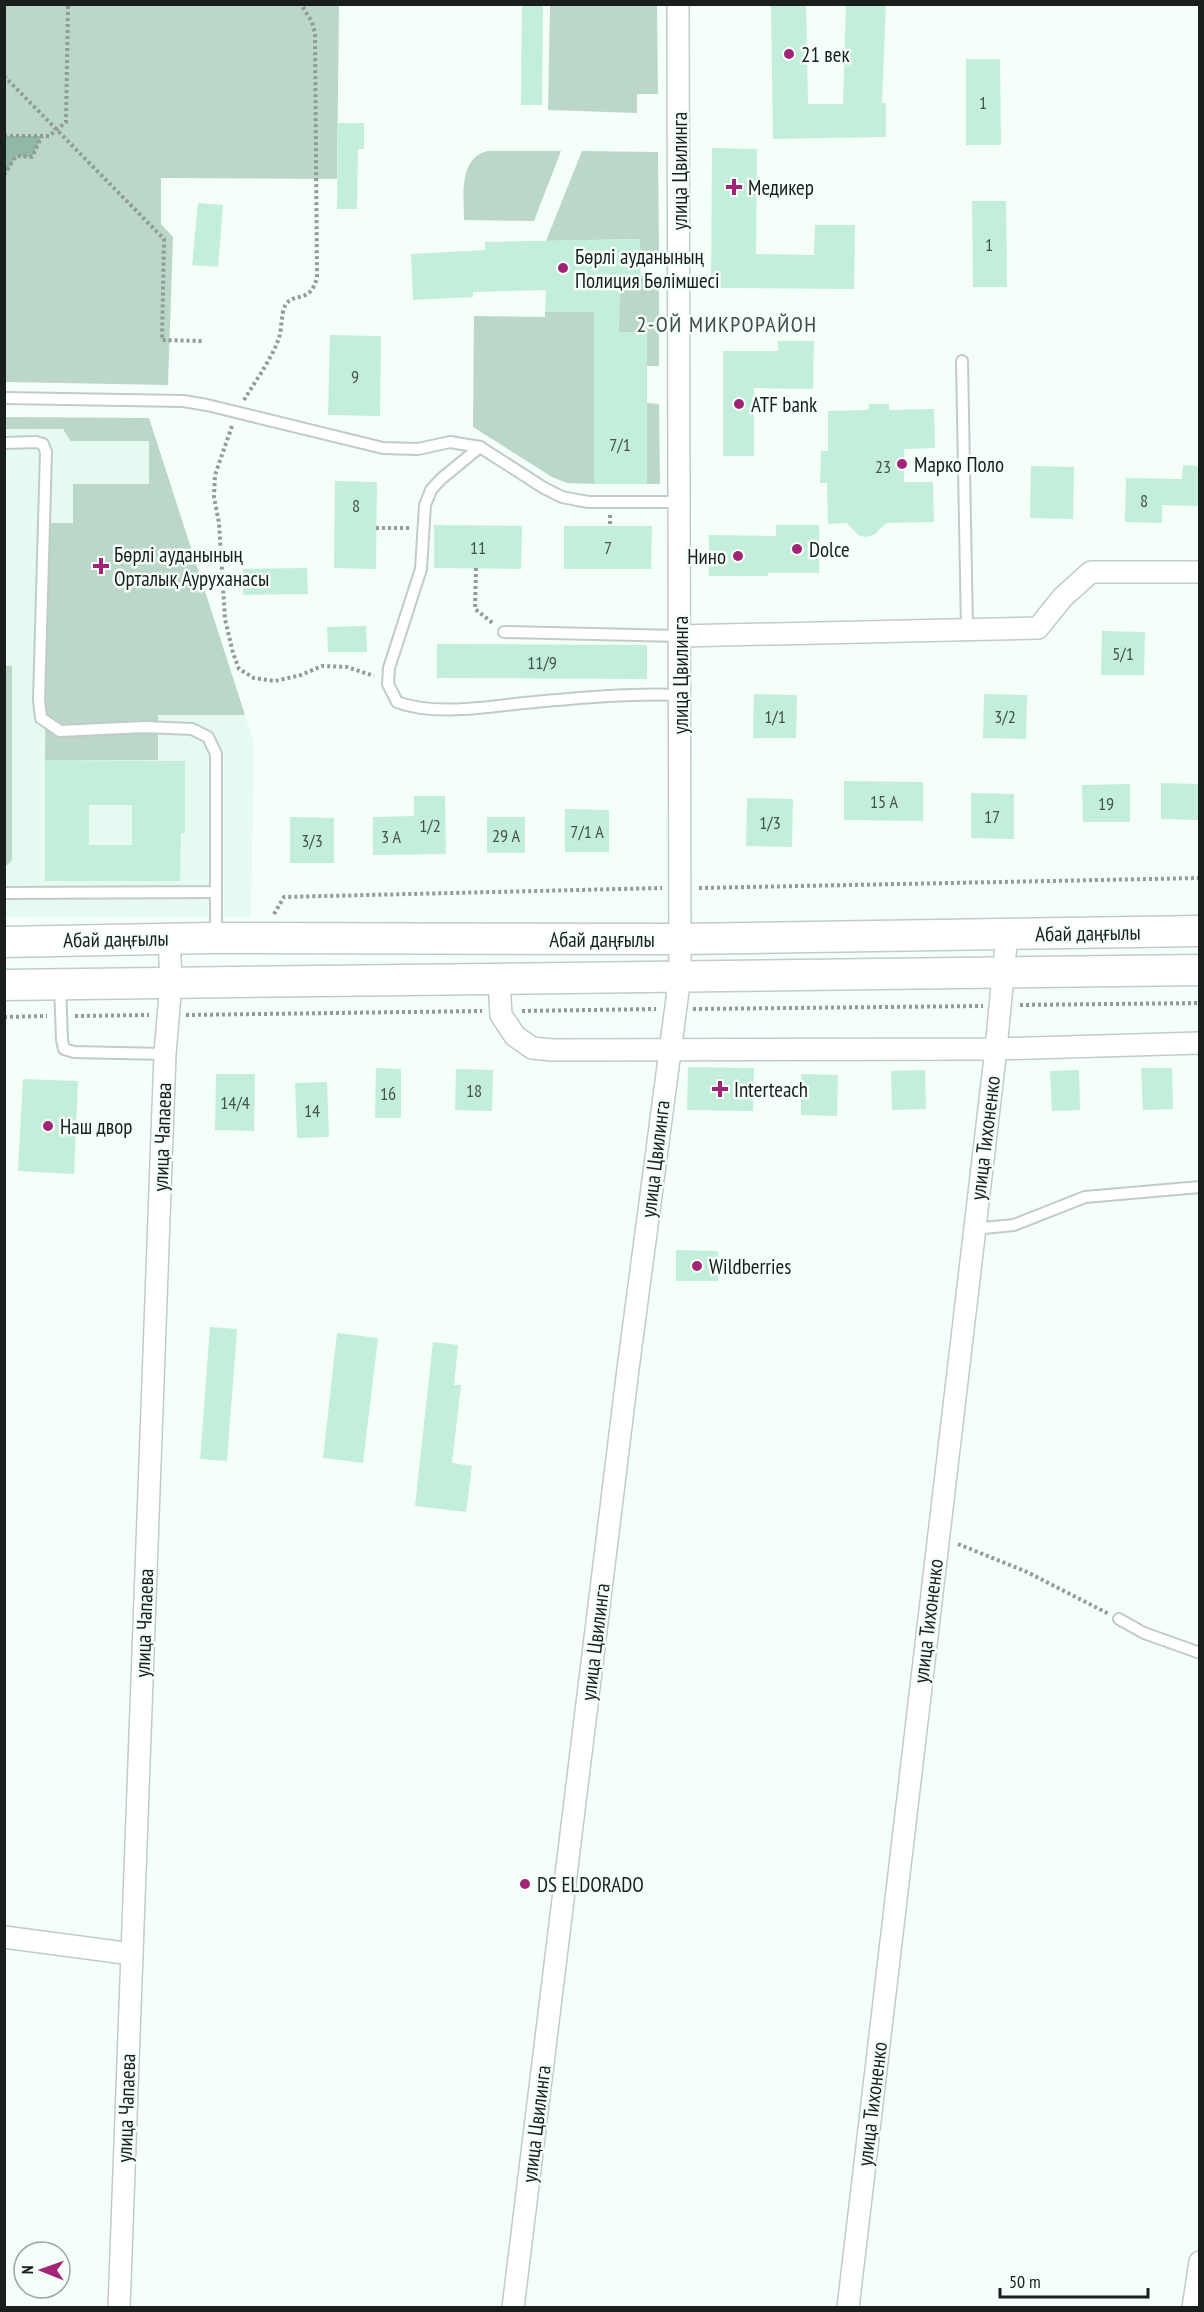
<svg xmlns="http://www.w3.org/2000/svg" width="1204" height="2312" font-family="'PT Sans Narrow',sans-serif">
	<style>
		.built { fill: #e5faf0 }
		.green { fill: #bad7c9 }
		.water { fill: #8fb8a5 }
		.building { fill: #c3eeda; fill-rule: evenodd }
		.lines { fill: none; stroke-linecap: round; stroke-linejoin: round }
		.lane-casing { stroke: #c0ccc6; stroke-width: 14 }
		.street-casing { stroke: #c0ccc6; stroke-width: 24 }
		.secondary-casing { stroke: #c0ccc6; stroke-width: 33 }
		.path { stroke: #939b97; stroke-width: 4; stroke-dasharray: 3 3; stroke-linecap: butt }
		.lane { stroke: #fff; stroke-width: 10 }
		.street { stroke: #fff; stroke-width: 21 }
		.secondary { stroke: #fff; stroke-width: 30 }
		.poi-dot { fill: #a22477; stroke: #f5fffa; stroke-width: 2 }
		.labels { text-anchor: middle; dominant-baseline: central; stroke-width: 5; stroke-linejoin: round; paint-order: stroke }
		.number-label { font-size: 18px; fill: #44524c }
		.poi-label { font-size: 21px; fill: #1a1e1c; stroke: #f5fffa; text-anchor: start }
		.street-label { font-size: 21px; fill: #1a1e1c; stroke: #f5fffa }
		.neighbourhood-label { font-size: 22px; letter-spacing: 1.5px; fill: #424c47; stroke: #f5fffa }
	</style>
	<rect width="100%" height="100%" fill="#f5fffa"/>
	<polygon class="built" points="5,417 149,418 254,744 251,917 5,917"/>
	<g class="green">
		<polygon points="5,5 339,5 337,179 161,178 161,224 173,237 168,385 5,382"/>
		<polygon points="550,5 657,5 658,94 637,94 637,113 548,110"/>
		<path d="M 488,151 L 561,151 L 534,221 L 464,220 C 464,196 458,158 488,151 Z"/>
		<polygon points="582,151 658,152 659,252 640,252 639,239 546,241"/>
		<polygon points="659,275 659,366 647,366 646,332 594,332 594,484 567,483 552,477 473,427 474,316 545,317 545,312 619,312 620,289 640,289 640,276"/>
		<polygon points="647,403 659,404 660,484 647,484"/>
		<polygon points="5,417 149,418 245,715 158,715 158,760 45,760 46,523 73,523 73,484 149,484 149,441 71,441 63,429 5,429"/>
		<polygon points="5,666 12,666 12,860 5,867"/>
	</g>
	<polygon class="water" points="5,136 42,136 32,157 16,156 5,175"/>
	<g class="building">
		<polygon points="522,4 543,4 542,105 521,105"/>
		<polygon points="771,4 806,4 808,104 843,104 846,4 886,4 882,103 886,103 886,137 773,139"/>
		<polygon points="966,59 1000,59 1001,145 966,145"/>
		<polygon points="338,123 364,123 364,149 358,149 357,209 337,209"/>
		<polygon points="712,148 757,149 756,254 814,255 815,225 855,225 854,289 711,288"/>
		<polygon points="972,201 1006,201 1007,287 973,287"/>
		<polygon points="198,203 223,205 218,267 192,265"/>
		<polygon points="640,239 641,289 620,289 619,332 647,332 647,484 594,484 594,312 545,312 546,290 473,292 473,297 413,300 411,254 485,250 485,242"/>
		<polygon points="330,335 381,336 380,416 328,415"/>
		<polygon points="778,341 814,341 813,389 754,388 754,456 723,456 723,351 778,351"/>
		<polygon points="869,404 889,404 889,410 934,409 935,448 904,449 904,482 933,482 934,522 886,523 874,535 866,537 858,535 847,523 828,524 827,483 820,483 821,451 828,451 828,411 868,410"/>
		<polygon points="1183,465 1200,466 1200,506 1162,505 1162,523 1125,522 1126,478 1182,479"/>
		<polygon points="1031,466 1074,467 1073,519 1030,518"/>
		<polygon points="335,481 377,482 376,569 334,568"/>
		<polygon points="434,525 522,526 521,569 434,568"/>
		<polygon points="776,525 819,525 819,573 768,573 768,576 709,576 709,535 776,536"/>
		<polygon points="564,526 652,526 651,569 564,569"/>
		<polygon points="307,568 308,594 243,595 243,569"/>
		<polygon points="366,626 367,652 328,652 327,627"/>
		<polygon points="1102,631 1145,632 1144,675 1101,675"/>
		<polygon points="437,644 647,645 647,679 437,678"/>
		<polygon points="754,694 797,695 796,738 753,738"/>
		<polygon points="984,694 1027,695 1026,739 983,738"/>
		<path d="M 45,760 L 185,761 L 185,833 L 181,833 L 180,881 L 45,881 ZM 89,805 L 132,805 L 132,845 L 89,845 Z"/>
		<polygon points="844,781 923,782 923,821 844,820"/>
		<polygon points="1161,783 1200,784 1200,820 1161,819"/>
		<polygon points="1130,784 1130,822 1083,822 1082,785"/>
		<polygon points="971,793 1014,794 1014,839 971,838"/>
		<polygon points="414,796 445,796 446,854 373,855 373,817 414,816"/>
		<polygon points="747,798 793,799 792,847 746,846"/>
		<polygon points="565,809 609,810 609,852 565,852"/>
		<polygon points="290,817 334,818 334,863 290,863"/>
		<rect x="487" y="817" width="38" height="36"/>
		<polygon points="688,1067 754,1068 753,1111 687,1110"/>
		<polygon points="376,1068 401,1069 401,1118 375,1118"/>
		<polygon points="1141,1068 1172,1068 1173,1109 1143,1110"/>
		<polygon points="456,1069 493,1070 492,1111 455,1110"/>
		<polygon points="925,1070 926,1109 892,1110 891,1071"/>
		<polygon points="1079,1070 1080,1110 1052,1111 1050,1071"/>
		<polygon points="216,1074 255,1074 254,1131 215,1130"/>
		<polygon points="801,1074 838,1075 837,1116 801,1115"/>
		<polygon points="23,1079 78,1081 74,1174 18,1171"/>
		<polygon points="327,1082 329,1137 297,1138 295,1083"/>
		<polygon points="676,1250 718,1251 718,1281 676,1281"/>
		<polygon points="210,1327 237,1329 227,1461 200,1459"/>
		<polygon points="337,1333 378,1338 363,1463 323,1458"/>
		<polygon points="433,1342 458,1345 454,1385 461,1385 452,1463 472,1466 466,1512 415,1506"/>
	</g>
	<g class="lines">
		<defs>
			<g id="lane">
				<polyline points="962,361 967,629"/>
				<polyline points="4,398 183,401 207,405 383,448 418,449 450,442 480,447 544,488 562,497 577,500 589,502 679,502"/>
				<polyline points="4,443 36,442 43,444 46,452 39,700 41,718 60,731 144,727 192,729 208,737 216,754 216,892 4,893"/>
				<path d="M 480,447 L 441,479 L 431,490 L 425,505 L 421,569 L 389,668 L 388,684 L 397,702 C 434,716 486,707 524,703 C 577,698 627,693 680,695"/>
				<polyline points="504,632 679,636"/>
				<polyline points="216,892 216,937"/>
				<polyline points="60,986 62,1040 64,1049 74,1052 165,1054"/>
				<polyline points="973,1229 1014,1225 1085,1197 1200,1187"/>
				<polyline points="1119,1619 1144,1633 1200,1653"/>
			</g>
			<g id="street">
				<polyline points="679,636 1038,628 1063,597 1091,572 1200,572"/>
				<polyline points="499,980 501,1015 515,1036 532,1048 552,1050 996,1049 1200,1043"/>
				<polyline points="4,1937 132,1954"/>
				<polyline points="119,2308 165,1054 171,982 169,938"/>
				<polyline points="513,2308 628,1369 680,976 678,4"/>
				<polyline points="848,2308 996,1049 1007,934"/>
				<polyline points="1193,2308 1200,2262"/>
			</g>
			<g id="secondary">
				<polyline points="4,942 211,938 681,939 1200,931"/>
				<polyline points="4,985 1200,970"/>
			</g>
		</defs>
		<use href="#lane" class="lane-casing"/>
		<use href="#street" class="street-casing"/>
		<use href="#secondary" class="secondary-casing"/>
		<g class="path">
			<polyline points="4,76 164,239 162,340 203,341"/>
			<polyline points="4,136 49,136 66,122 68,4"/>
			<polyline points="4,175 16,156 32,157 42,136"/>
			<path d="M 244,400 C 256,380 271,360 279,338 C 282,329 281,313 285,306 C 294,290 310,306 317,277 L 315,33 L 312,22 L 301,4"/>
			<polyline points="232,426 215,475 214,497 219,523 225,619 233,653 239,669 254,678 275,681 301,675 322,666 347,667 374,676"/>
			<polyline points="610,515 610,526"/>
			<polyline points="376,528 409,528"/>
			<polyline points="476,568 475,609 494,624"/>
			<polyline points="699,888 1200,878"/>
			<polyline points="274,914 284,897 662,888"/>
			<polyline points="1020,1005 1200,1003"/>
			<polyline points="693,1009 983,1006"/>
			<polyline points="522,1011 656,1009"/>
			<polyline points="186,1015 482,1011"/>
			<polyline points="75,1016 149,1015"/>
			<polyline points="4,1017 47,1016"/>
			<polyline points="958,1544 1027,1572 1109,1614"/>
		</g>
		<use href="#lane" class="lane"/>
		<use href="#street" class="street"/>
		<use href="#secondary" class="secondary"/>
	</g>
	<g class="poi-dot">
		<circle cx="789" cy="54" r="6"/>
		<path d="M731 178h6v6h6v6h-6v6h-6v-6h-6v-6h6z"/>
		<circle cx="563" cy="268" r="6"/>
		<circle cx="739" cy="404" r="6"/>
		<circle cx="902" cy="464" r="6"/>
		<circle cx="797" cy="549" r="6"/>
		<circle cx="738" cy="556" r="6"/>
		<path d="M98 557h6v6h6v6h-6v6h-6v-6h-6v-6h6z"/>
		<path d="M717 1080h6v6h6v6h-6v6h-6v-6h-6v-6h6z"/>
		<circle cx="48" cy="1126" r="6"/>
		<circle cx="697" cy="1266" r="6"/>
		<circle cx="525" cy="1884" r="6"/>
	</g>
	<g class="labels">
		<g class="number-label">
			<text x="983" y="102">1</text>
			<text x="989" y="244">1</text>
			<text x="355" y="376">9</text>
			<text x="620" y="444">7/1</text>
			<text x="883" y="466">23</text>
			<text x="1144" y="500">8</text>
			<text x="356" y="505">8</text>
			<text x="478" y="547">11</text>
			<text x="608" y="547">7</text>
			<text x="1123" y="653">5/1</text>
			<text x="542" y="662">11/9</text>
			<text x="775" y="716">1/1</text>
			<text x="1005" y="716">3/2</text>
			<text x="884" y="801">15 А</text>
			<text x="1106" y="803">19</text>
			<text x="992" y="816">17</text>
			<text x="770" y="822">1/3</text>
			<text x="430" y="825">1/2</text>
			<text x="587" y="831">7/1 А</text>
			<text x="506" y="835">29 А</text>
			<text x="391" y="836">3 А</text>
			<text x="312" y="840">3/3</text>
			<text x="474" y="1090">18</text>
			<text x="388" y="1093">16</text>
			<text x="235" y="1102">14/4</text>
			<text x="312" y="1110">14</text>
		</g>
		<g class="poi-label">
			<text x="801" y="54">21 век</text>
			<text x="748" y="187">Медикер</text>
			<text x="575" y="256">Бөрлі ауданының<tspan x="575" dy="24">Полиция Бөлімшесі</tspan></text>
			<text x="751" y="404">ATF bank</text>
			<text x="914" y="464">Марко Поло</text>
			<text x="809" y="549">Dolce</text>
			<text x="114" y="554">Бөрлі ауданының<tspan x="114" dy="24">Орталық Ауруханасы</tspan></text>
			<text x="726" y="556" text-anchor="end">Нино</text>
			<text x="734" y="1089">Interteach</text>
			<text x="60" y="1126">Наш двор</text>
			<text x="709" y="1266">Wildberries</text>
			<text x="537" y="1884">DS ELDORADO</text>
		</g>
		<g class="street-label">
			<text transform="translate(679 171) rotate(-90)">улица Цвилинга</text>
			<text transform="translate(680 675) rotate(-90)">улица Цвилинга</text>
			<text transform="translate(1088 933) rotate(-1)">Абай даңғылы</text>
			<text transform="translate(116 939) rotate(-1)">Абай даңғылы</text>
			<text x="602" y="939">Абай даңғылы</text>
			<text transform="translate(162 1137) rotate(-88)">улица Чапаева</text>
			<text transform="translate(985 1138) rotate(-83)">улица Тихоненко</text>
			<text transform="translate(655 1159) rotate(-83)">улица Цвилинга</text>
			<text transform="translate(928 1621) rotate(-83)">улица Тихоненко</text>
			<text transform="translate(144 1623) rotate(-88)">улица Чапаева</text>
			<text transform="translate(595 1642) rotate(-83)">улица Цвилинга</text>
			<text transform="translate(872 2104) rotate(-83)">улица Тихоненко</text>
			<text transform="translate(126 2108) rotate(-88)">улица Чапаева</text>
			<text transform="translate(536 2124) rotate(-83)">улица Цвилинга</text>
		</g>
		<g class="neighbourhood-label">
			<text x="727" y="324">2-ОЙ МИКРОРАЙОН</text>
		</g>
	</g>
	<rect width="1204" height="2312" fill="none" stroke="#1a1e1c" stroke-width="12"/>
	<g transform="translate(42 2270) rotate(271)"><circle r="28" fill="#f5fffa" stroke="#9da5a1" stroke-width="1.5"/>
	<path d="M0-4.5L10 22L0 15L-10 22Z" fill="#a22477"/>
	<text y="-9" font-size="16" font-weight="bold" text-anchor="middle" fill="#1a1e1c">N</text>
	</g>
	<path d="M1000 2288v9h148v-9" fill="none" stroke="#1a1e1c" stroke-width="3"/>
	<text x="1009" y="2288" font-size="18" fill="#1a1e1c" stroke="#f5fffa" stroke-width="4.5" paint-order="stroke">50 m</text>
</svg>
